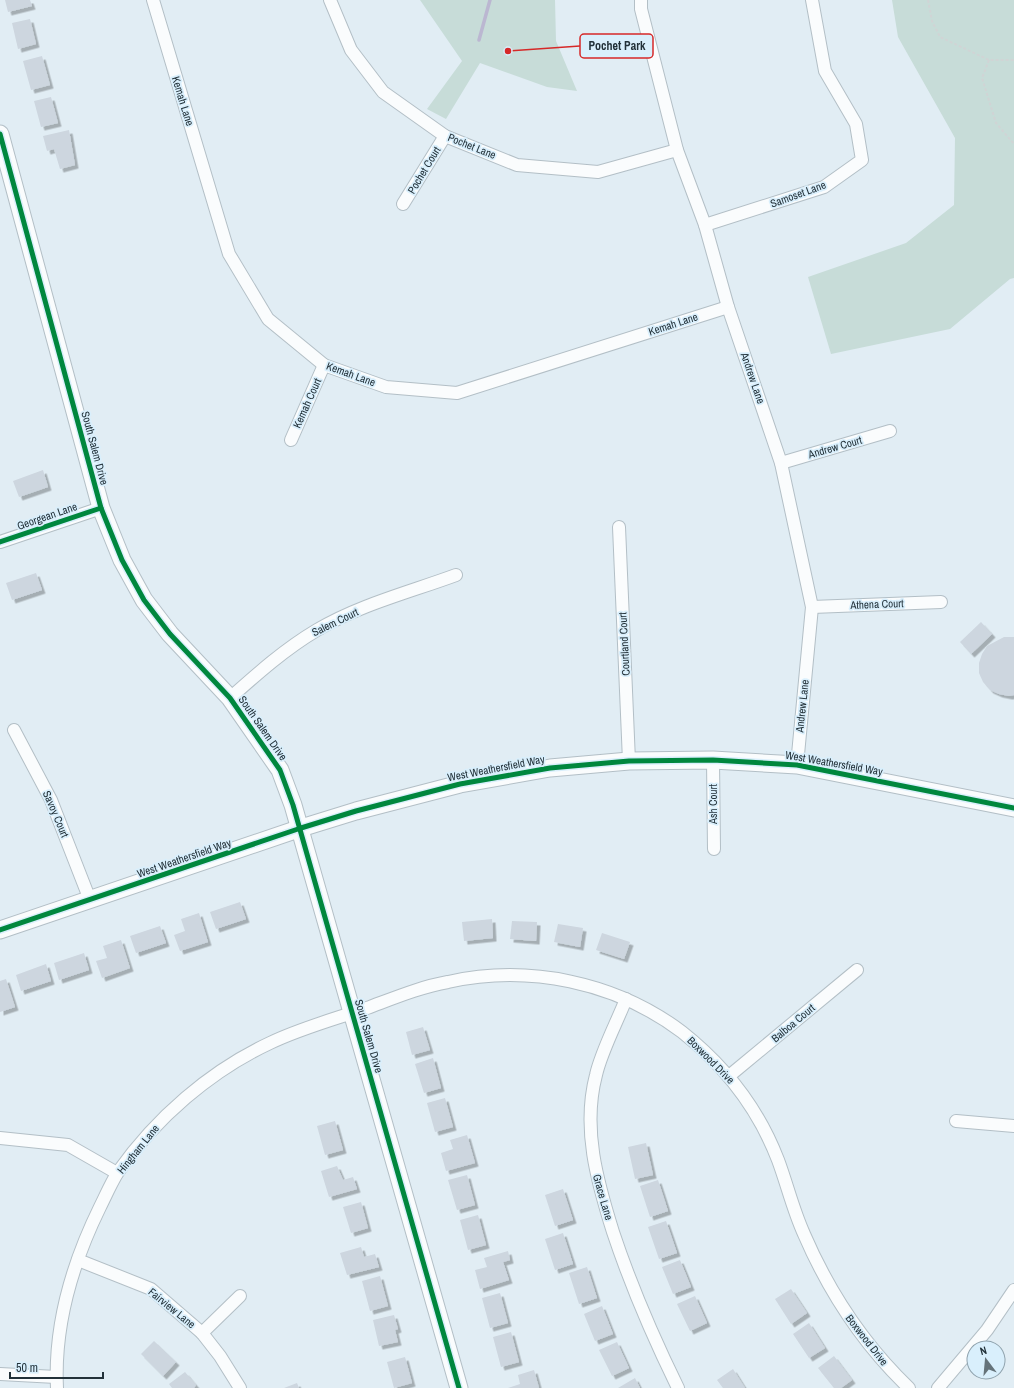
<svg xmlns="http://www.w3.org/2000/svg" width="1014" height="1388" font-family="'Archivo Narrow',sans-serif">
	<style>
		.green { fill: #c7dcd8 }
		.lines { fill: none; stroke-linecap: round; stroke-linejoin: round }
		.stream { stroke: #bbb7d1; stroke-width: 3.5 }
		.building { fill: #cdd6df; filter: url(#shadow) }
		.street-casing { stroke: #b3bfc6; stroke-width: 14 }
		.secondary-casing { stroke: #b3bfc6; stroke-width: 19 }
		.path { stroke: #d0d4d5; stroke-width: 2; stroke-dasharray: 3 2; stroke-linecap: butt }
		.street { stroke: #fafcfd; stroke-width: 12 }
		.secondary { stroke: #fafcfd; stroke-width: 17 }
		.cycleway-casing { stroke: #d9effc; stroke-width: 8 }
		.cycleway { stroke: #00873e; stroke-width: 5 }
		.labels { text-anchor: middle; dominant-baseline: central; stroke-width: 3.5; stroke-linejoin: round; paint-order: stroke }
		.street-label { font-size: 11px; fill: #223139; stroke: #d9effc }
		.leader { fill: none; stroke: #d62828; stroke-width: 1.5 }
		.callout-dot { fill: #d62828; stroke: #d9effc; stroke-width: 1.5 }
		.callout { fill: #d9effc; stroke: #d62828; stroke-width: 1.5 }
		.callout-label { font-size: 12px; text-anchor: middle; font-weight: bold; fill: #223139 }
	</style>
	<defs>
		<filter id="shadow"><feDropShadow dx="3.5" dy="3.5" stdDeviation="0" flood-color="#0004"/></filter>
	</defs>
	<rect width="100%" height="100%" fill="#e1edf4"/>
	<g class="green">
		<polygon points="420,0 555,0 556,41 577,91 547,87 480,63 446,119 427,109 462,61"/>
		<polygon points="892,0 1014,0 1014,278 1010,279 950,329 831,354 808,277 906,243 954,205 955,138 898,37"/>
	</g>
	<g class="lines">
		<polyline class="stream" points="479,40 490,0"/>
	</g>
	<g class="building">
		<polygon points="5,0 30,0 32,6 8,12"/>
		<polygon points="30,19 36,44 18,49 12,23"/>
		<polygon points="42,56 50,85 31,90 23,61"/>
		<polygon points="51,97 58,123 41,127 34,101"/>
		<polygon points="69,130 75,165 60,169 54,149 47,151 43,136"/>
		<polygon points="43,470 48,487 19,497 13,481"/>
		<polygon points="36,573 42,590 12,600 6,583"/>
		<polygon points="981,622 992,634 971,654 960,642"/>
		<polygon points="1004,637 1014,637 1014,695 1009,696 999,694 990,690 983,682 979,673 979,663 982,654 987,646"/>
		<polygon points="240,902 246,919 216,929 210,912"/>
		<polygon points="199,913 208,942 180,951 174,935 185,931 181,919"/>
		<polygon points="492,919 493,938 464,941 462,922"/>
		<polygon points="512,921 537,922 536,941 510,939"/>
		<polygon points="558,924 583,928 580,947 554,942"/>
		<polygon points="160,926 166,943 136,953 130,936"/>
		<polygon points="602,933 630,942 624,959 596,950"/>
		<polygon points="121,940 130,968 102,978 96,961 107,958 103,946"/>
		<polygon points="84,953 89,970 59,980 54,963"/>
		<polygon points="46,964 51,981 21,991 16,975"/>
		<polygon points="6,979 15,1007 0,1012 0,981"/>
		<polygon points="423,1027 430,1050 412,1055 406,1032"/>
		<polygon points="433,1058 441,1088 424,1093 415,1064"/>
		<polygon points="445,1098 453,1127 435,1132 427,1103"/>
		<polygon points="335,1121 343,1150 325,1155 317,1126"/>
		<polygon points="467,1135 475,1163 446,1171 441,1153 453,1149 450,1140"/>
		<polygon points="646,1143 653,1175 635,1179 628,1147"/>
		<polygon points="337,1166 343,1180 353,1177 357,1189 329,1197 321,1171"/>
		<polygon points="467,1175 475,1205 457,1210 448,1180"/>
		<polygon points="658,1180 668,1211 650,1217 640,1186"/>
		<polygon points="563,1189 573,1220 555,1226 545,1195"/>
		<polygon points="361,1202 368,1228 351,1233 343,1207"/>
		<polygon points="478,1215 486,1245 468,1250 460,1220"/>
		<polygon points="666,1221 677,1253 659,1259 648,1227"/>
		<polygon points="563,1233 573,1264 555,1270 545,1239"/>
		<polygon points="361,1247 364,1257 375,1254 379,1267 347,1275 340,1253"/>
		<polygon points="508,1251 510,1260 503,1262 509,1280 480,1289 475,1270 487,1267 484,1258"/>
		<polygon points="680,1260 691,1287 673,1294 662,1267"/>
		<polygon points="587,1267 597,1298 579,1304 569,1273"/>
		<polygon points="380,1276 388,1306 370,1311 362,1281"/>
		<polygon points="791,1289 807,1313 791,1324 775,1299"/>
		<polygon points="500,1293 508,1323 490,1328 482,1298"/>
		<polygon points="695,1296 707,1323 690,1331 677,1304"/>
		<polygon points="602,1306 613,1334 595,1341 584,1314"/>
		<polygon points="394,1315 398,1329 395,1330 398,1342 379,1346 373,1320"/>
		<polygon points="809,1323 825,1348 809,1358 793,1334"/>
		<polygon points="511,1332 519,1362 501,1367 493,1337"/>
		<polygon points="154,1341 176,1362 163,1376 141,1354"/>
		<polygon points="617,1342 629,1368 612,1376 599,1350"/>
		<polygon points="834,1356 852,1380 841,1388 834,1388 818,1368"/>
		<polygon points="405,1357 412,1383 394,1388 387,1362"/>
		<polygon points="733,1369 745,1388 723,1388 717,1380"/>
		<polygon points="534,1370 539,1388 508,1388 520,1384 518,1375"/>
		<polygon points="185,1372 196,1385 194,1388 172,1388 169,1384"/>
		<polygon points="635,1378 640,1388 618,1388"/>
		<polygon points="297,1383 299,1388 284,1388"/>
	</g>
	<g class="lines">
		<defs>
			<g id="street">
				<polyline points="153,0 229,254 268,319 324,365 386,387 457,393 728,307"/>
				<polyline points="330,0 351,50 383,92 445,136 517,165 598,172 677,150"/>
				<polyline points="641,0 641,9 677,150 705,225 728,307 781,463 812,607 797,765"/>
				<polyline points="403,204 445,136"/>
				<polyline points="705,225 824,187 862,160 856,124 825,71 812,0"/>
				<polyline points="291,440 324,365"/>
				<polyline points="781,463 890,431"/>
				<polyline points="619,527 629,761"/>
				<polyline points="0,542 101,508"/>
				<polyline points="812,607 941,602"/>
				<path d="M 230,698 C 258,673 285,649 317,630 C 359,605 410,592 456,575"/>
				<polyline points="14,730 51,800 90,900"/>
				<polyline points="713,760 714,849"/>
				<path d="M 626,999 C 617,1022 601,1052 596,1075 C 582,1128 597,1181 613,1232 C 631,1286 653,1337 678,1388"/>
				<polyline points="729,1076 857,970"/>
				<polyline points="956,1121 1014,1126"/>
				<polyline points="0,1138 68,1145 117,1173"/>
				<polyline points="78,1260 151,1289 202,1333 220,1356 240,1388"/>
				<polyline points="202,1333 240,1296"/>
				<polyline points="0,1374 56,1377"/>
				<path d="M 57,1388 C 54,1326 73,1262 100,1207 C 106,1195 111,1183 118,1172 C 156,1118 210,1071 270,1043 C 301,1028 335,1019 367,1008 C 394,998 420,987 448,982 C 528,964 616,982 682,1032 C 725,1066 758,1108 778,1160 C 787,1184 793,1210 804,1234 C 829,1292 863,1344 909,1388"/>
				<polyline points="938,1388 987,1330 1014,1290"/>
			</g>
			<g id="secondary">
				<polyline points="0,134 101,508 122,560 144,600 170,634 230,698 280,770 293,805 459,1388"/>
				<polyline points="0,930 301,828 356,811 460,784 550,768 629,761 713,760 797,765 1014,808"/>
			</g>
		</defs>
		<use href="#street" class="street-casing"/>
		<use href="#secondary" class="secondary-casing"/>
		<g class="path">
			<polyline points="928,0 932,21 940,37 989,60 1014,60"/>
			<polyline points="989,60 982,78 996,123 1014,144"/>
		</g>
		<use href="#street" class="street"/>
		<use href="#secondary" class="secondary"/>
		<defs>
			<g id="cycleway">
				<polyline points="0,134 101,508 122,560 144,600 170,634 230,698 280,770 293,805 459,1388"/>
				<polyline points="0,542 101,508"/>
				<polyline points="0,930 301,828 356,811 460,784 550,768 629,761 713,760 797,765 1014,808"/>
			</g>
		</defs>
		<use href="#cycleway" class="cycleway-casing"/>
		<use href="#cycleway" class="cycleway"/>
	</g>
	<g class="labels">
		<g class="street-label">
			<text transform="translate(183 101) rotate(73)">Kemah Lane</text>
			<text transform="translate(472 146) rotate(22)">Pochet Lane</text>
			<text transform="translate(424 170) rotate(-59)">Pochet Court</text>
			<text transform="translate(798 194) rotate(-20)">Samoset Lane</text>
			<text transform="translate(673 324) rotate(-18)">Kemah Lane</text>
			<text transform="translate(351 374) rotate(20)">Kemah Lane</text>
			<text transform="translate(753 378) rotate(71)">Andrew Lane</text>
			<text transform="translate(307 403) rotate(-66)">Kemah Court</text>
			<text transform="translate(835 447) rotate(-16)">Andrew Court</text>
			<text transform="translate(95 448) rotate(75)">South Salem Drive</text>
			<text transform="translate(47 516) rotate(-19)">Georgean Lane</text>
			<text transform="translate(877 604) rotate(-2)">Athena Court</text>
			<text transform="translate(335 622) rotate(-26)">Salem Court</text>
			<text transform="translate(624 644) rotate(-93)">Courtland Court</text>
			<text transform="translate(802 706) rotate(-84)">Andrew Lane</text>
			<text transform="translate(263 728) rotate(55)">South Salem Drive</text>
			<text transform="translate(834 763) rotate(10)">West Weathersfield Way</text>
			<text transform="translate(496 768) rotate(-11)">West Weathersfield Way</text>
			<text transform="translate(713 804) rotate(-90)">Ash Court</text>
			<text transform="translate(56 814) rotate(67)">Savoy Court</text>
			<text transform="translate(184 858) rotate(-19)">West Weathersfield Way</text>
			<text transform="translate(793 1023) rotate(-40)">Balboa Court</text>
			<text transform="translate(369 1036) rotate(74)">South Salem Drive</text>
			<text transform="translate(711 1060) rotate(45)">Boxwood Drive</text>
			<text transform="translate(138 1149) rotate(-51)">Hingham Lane</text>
			<text transform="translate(603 1197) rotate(74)">Grace Lane</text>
			<text transform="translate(172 1308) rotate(39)">Fairview Lane</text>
			<text transform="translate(867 1340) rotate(52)">Boxwood Drive</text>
		</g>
	</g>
	<path class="leader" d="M508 51L580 46"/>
	<circle class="callout-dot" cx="508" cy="51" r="4"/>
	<rect class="callout" x="580" y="34" width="73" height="24" rx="4"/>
	<g class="callout-label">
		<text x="617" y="50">Pochet Park</text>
	</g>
	<g transform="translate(986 1360) rotate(344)"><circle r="19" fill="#d9effc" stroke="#90a3ae"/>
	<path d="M0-3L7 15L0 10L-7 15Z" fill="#65737a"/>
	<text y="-6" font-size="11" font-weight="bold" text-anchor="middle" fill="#223139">N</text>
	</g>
	<path d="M10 1372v6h93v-6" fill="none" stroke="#223139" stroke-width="2"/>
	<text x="16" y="1372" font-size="12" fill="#223139" stroke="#d9effc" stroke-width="3" paint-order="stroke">50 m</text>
</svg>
